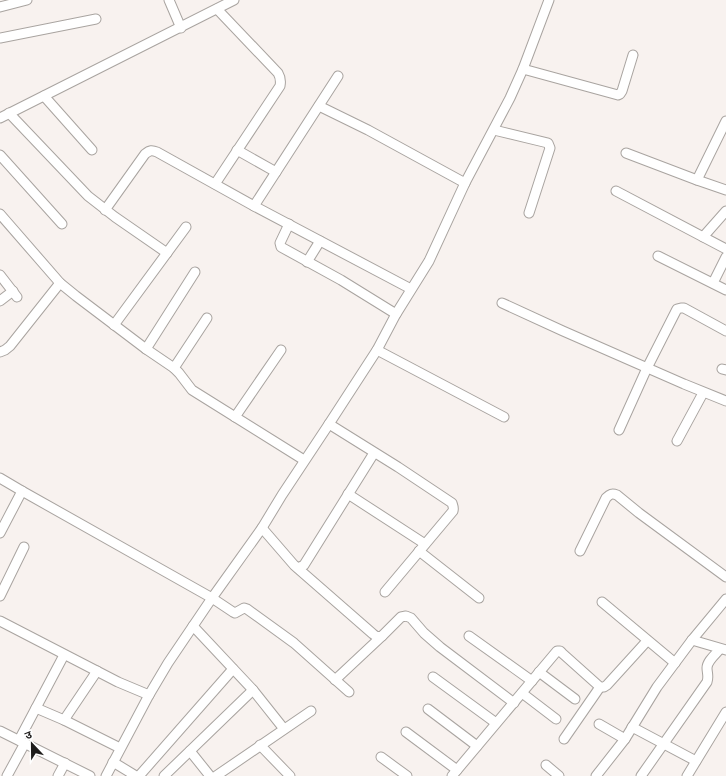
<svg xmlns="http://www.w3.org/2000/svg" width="726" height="776" font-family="Figtree,'Noto Sans Devanagari',sans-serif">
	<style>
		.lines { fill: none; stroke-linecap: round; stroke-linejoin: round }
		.minor-casing { stroke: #a9a4a0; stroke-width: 11 }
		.minor { stroke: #fff; stroke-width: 9 }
	</style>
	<rect width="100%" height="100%" fill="#f8f2ef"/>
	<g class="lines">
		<defs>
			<g id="minor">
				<polyline points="169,0 181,28"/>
				<polyline points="0,7 27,0"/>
				<polyline points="0,38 96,19"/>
				<polyline points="523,69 618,95 620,94 622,91 633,55"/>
				<polyline points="44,96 92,150"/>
				<polyline points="319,106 368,130 465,183"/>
				<polyline points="9,113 88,196 115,217 167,253"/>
				<polyline points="0,118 234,0"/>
				<polyline points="494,130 548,143 550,148 529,213"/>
				<polyline points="237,150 276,172"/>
				<polyline points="626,153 697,180 726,190"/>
				<polyline points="0,155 62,224"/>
				<polyline points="697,180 726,121"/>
				<path d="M 215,184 L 280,86 C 281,81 281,78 278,73 L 217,9"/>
				<polyline points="616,191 726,249"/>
				<polyline points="254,206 338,76"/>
				<path d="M 105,210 L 145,154 C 150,150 152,150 157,152 L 254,206 L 411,289"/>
				<polyline points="0,214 60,283 76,296 146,349 174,368 179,373 192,390 304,460"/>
				<polyline points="289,224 280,243 281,247 341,280 396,314"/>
				<polyline points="703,237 726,211"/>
				<polyline points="658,256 726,290"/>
				<polyline points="307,262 320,241"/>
				<polyline points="0,275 17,297"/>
				<polyline points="713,283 726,257"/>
				<polyline points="0,301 13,291"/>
				<polyline points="502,303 563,331 684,384 726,401"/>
				<polyline points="114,325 186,227"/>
				<polyline points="146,349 195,272"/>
				<polyline points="377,350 504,417"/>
				<polyline points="0,352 5,350 10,346 60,283"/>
				<polyline points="174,368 207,318"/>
				<polyline points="722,369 726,370"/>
				<polyline points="235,417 281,350"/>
				<path d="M 329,424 L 398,467 L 452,503 C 453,506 454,508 453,511 L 385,592"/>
				<polyline points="619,430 647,368 677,309 681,308 684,308 726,331"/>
				<polyline points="677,441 703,393"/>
				<polyline points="0,478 22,491 212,598 233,612 235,613 244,608 247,609 294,643 349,692"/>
				<polyline points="348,494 425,544"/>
				<polyline points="262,528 294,565 373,634 377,637 382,636 401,617 406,616 411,618 424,633 440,647 514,703"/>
				<polyline points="0,533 22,491"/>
				<polyline points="419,551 479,598"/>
				<path d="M 580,551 L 606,498 C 610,494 612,493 617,495 L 639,513 L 726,577"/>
				<polyline points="298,568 304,565 374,453"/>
				<polyline points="0,596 24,547"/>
				<polyline points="602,602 675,663"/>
				<polyline points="0,621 118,682 149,695"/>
				<polyline points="193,626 253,690 284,729"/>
				<polyline points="469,636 532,681"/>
				<polyline points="692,640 726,650"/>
				<polyline points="539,672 575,699"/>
				<polyline points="433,677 496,723"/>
				<polyline points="335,680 382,636"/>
				<polyline points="522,693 556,719"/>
				<polyline points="36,708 64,720 120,748"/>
				<polyline points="428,709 477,746"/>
				<polyline points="64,720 97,671"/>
				<polyline points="599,724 625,739"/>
				<polyline points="632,727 696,761"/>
				<polyline points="0,731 90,776"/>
				<polyline points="406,732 457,770"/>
				<polyline points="564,739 600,687"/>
				<polyline points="19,740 64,655"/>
				<polyline points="260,745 290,776"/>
				<polyline points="190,751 210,776"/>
				<polyline points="381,757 407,776"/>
				<polyline points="113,762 136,776"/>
				<polyline points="546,765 559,776"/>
				<polyline points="7,776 25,743"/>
				<polyline points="58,776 65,763"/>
				<polyline points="106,776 149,695 168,663 212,598 262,528 282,495 329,424 377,350 396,314 429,261 465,183 510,98 523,69 549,0"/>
				<polyline points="139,776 233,669"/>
				<polyline points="164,776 253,690"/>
				<polyline points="216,776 311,711"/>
				<polyline points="452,776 557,651 560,651 562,653 600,687 604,687 607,685 647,641"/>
				<polyline points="596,776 625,739 657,687 692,640 726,599"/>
				<path d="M 641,776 L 707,682 C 709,676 707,673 707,668 C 707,661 716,654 720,649"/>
				<polyline points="687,776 726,712"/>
			</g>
		</defs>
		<use href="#minor" class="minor-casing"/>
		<use href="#minor" class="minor"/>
	</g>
	<g transform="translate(32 744) rotate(338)" stroke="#ffffff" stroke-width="3" paint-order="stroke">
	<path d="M0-3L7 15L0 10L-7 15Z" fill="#1e1c1b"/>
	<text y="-6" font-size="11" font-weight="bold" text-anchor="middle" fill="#1e1c1b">उ</text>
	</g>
</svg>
